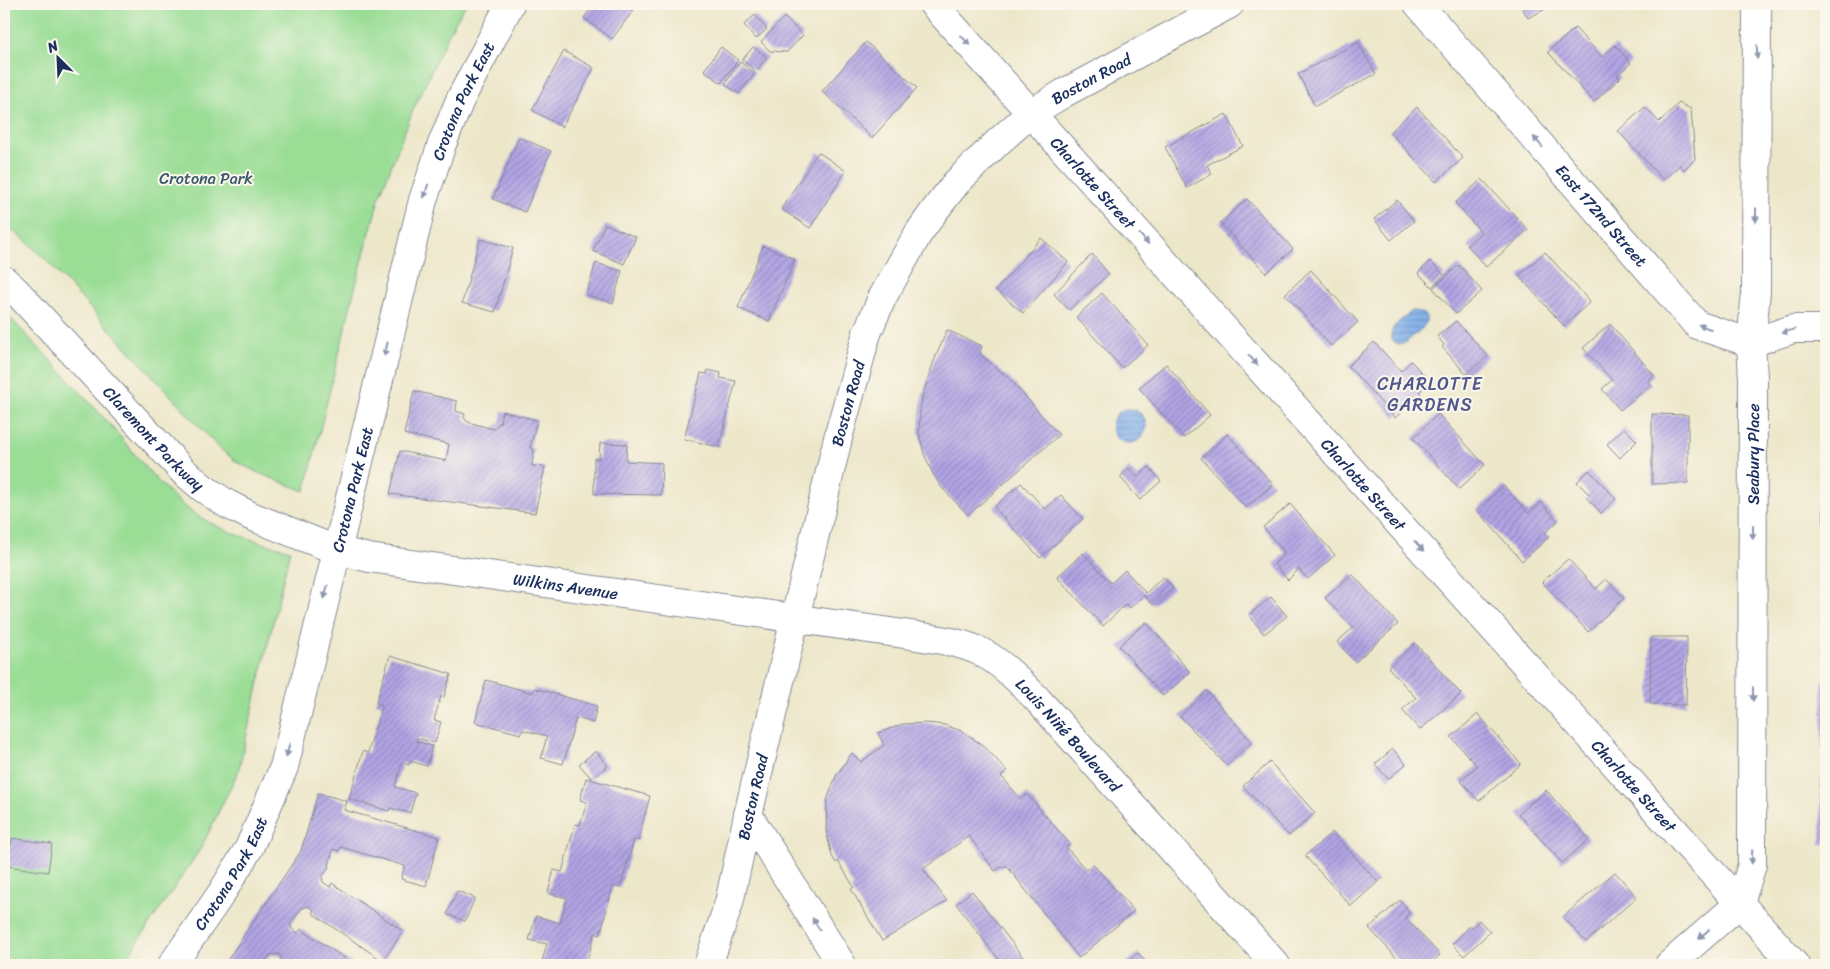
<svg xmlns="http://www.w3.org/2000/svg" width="1830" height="969" font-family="Sriracha,sans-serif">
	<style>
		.green { fill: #9add95; stroke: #5a867a }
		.water { fill: url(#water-rules); stroke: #4d6ea4 }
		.building { fill: url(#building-hatch) }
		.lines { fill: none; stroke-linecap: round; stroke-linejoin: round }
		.street-casing { stroke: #848b94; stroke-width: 30 }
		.secondary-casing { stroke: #848b94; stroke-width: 30 }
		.street { stroke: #fff; stroke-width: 28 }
		.secondary { stroke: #fff; stroke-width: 28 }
		.oneway { fill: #8d97ae }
		.labels { text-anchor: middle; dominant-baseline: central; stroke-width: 4; stroke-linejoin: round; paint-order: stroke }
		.street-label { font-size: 16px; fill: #1b2f5e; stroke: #fbf7ec }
		.park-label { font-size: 16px; fill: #3b5a6c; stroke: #fbf7ec }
		.neighbourhood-label { font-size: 18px; letter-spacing: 1px; fill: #50588d; stroke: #fbf7ec }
	</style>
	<defs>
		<pattern id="water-rules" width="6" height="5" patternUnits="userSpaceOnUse" patternTransform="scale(1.25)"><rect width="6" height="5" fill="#7faeea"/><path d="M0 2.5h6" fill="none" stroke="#678ec1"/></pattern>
		<pattern id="building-hatch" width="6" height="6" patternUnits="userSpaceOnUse" patternTransform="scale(1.25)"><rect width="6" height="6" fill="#b2a4e4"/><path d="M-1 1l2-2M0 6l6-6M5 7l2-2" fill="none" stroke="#9086bc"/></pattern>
	</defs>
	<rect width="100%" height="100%" fill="#fbf7ec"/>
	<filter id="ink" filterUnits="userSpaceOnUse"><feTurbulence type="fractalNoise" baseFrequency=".02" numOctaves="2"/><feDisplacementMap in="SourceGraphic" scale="10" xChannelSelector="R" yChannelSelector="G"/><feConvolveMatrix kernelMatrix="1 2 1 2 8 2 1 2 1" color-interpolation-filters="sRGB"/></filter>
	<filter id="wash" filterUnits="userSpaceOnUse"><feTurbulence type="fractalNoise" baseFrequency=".0096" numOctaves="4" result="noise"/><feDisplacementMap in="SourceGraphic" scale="20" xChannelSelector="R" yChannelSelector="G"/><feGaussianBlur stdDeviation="1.12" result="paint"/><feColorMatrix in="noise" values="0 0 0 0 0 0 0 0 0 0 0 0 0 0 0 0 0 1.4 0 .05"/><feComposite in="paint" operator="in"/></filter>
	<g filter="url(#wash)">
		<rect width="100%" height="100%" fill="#ede7ca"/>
		<g class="green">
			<polygon points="4,4 466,4 452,27 413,110 380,195 355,288 305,491 261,474 238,463 218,447 47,261 25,240 4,225"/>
			<path d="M 4,312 C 37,346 71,381 103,417 C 133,450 160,491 198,516 C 225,533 259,542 290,550 L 238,772 L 201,848 L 122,965 L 4,965 Z"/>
		</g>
		<g class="water">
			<path d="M 1411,311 C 1419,311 1430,314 1425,324 C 1423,329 1415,334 1411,338 C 1409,339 1407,342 1405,343 C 1397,347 1388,339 1392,331 C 1395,323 1406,317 1411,311 Z"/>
			<circle cx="1129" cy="426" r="17"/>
		</g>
		<g id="blocks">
			<g class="building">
				<polygon points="594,4 638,4 612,39 584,18"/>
				<polygon points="1520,4 1555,4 1528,18"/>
				<polygon points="755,15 767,29 756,39 744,25"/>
				<polygon points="784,17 803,35 787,52 770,51 761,42"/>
				<polygon points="1575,28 1602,57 1615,45 1631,63 1617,75 1620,78 1594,102 1548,52"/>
				<polygon points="866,42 917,88 872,138 822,91"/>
				<polygon points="1358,42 1376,74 1315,106 1298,74"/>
				<polygon points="721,47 738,60 721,83 704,70"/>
				<polygon points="753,47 767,57 756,71 742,60"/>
				<polygon points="564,51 594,68 562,127 532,110"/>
				<polygon points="740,62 755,73 739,94 725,84"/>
				<polygon points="1679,103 1691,109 1695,159 1684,170 1680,165 1663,180 1618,131 1645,107 1659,122"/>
				<polygon points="1417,107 1463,158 1436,182 1390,132"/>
				<polygon points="1226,114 1243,146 1207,165 1212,174 1187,188 1165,147"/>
				<polygon points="519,137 551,151 525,212 493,199"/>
				<polygon points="818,152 846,171 810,228 781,209"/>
				<polygon points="1482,179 1528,230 1486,267 1467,245 1481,232 1455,203"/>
				<polygon points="1247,199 1293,249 1266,273 1220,223"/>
				<polygon points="1397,200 1414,221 1391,240 1374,219"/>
				<polygon points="605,224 636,237 624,264 593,251"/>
				<polygon points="1041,238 1068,262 1023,313 996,290"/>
				<polygon points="480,239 513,248 495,312 462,303"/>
				<polygon points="763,246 795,259 769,321 738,308"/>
				<polygon points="1545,252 1590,302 1564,326 1519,276"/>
				<polygon points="1092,254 1109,274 1069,310 1054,294"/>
				<polygon points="1430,261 1444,275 1432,287 1418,273"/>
				<polygon points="596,263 622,271 613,303 586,295"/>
				<polygon points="1459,265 1482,291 1456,314 1433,288"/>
				<polygon points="1311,270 1358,322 1331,346 1285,294"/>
				<polygon points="1102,293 1148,345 1122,368 1076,317"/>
				<polygon points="1456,321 1488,356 1466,374 1442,347 1444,345 1437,336"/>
				<polygon points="1610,324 1654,375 1648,380 1651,384 1620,410 1602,389 1612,380 1583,348"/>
				<polygon points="947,330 982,346 980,353 983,357 1009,378 1059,435 968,515 942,488 933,474 924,454 919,433 920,411 923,394 934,361"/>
				<polygon points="1374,342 1401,371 1411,361 1430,382 1419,392 1421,394 1395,418 1348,366"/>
				<polygon points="1166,364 1210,415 1184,438 1139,388"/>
				<polygon points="708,370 721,373 720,378 736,381 719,447 684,439 701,373 707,374"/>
				<polygon points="414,391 457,401 456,411 465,414 464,418 468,422 493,429 500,422 502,411 537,420 530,448 534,449 532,466 545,467 535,513 390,494 400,451 446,461 449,444 404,434"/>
				<polygon points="1438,414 1485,465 1459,489 1413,438"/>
				<polygon points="1652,414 1688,415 1688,483 1652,484"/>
				<polygon points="1624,428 1637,441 1620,458 1607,444"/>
				<polygon points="1227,434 1273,484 1246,508 1201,458"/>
				<polygon points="600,443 627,444 626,461 662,463 661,495 594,494 594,458 599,459"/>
				<polygon points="1149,467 1161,481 1140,500 1120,477 1129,468 1137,477"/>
				<polygon points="1589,470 1616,499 1601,513 1586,497 1589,494 1577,482"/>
				<polygon points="1021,483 1045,509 1061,495 1083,519 1040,558 994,507"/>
				<polygon points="1504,486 1528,513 1541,502 1558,521 1545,533 1549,537 1522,561 1477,510"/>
				<polygon points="1823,488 1826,488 1826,556 1824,556"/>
				<polygon points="1290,504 1335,555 1308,579 1299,569 1288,580 1274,564 1285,553 1263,527"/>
				<polygon points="1083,553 1111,583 1125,570 1146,593 1163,577 1173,588 1153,605 1144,595 1130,608 1126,604 1103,626 1057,577"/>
				<polygon points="1568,559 1596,589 1606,579 1624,598 1588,632 1542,582"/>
				<polygon points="1352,574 1398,624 1355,662 1337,642 1353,628 1325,598"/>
				<polygon points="1823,583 1826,583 1826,651 1822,651"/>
				<polygon points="1271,597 1287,616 1264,634 1249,615"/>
				<polygon points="1146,622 1190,672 1163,696 1119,646"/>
				<polygon points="1651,637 1687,637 1686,705 1650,704"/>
				<polygon points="1415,643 1461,694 1420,730 1402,710 1416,698 1388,667"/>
				<polygon points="390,656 451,674 444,697 441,696 434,720 441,722 435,743 417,738 416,741 432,746 427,766 410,761 409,765 402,763 395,787 416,793 410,813 390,808 389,811 349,799 363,751 368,753 382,705 376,703"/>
				<polygon points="486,680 533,693 534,688 597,706 593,723 576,718 563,764 541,758 547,736 523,730 521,734 475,722"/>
				<rect x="1822" y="681" width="4" height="68"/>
				<polygon points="1207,691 1252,742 1227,766 1180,716"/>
				<polygon points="1478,714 1521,764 1479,801 1460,780 1477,766 1451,737"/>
				<polygon points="927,723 945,725 964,732 985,747 1007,771 1001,776 1021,799 1027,794 1070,844 1066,847 1086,870 1093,864 1134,911 1079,958 1006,865 995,871 969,836 923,869 947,901 882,941 851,889 854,887 838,861 836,863 832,856 826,831 827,800 836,776 852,753 861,762 884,745 878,733 903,724"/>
				<polygon points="1393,749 1406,764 1388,779 1375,764"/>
				<polygon points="596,751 608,766 591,778 579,764"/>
				<polygon points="1270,762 1315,813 1289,836 1243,786"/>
				<rect x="1821" y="777" width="5" height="68"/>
				<polygon points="586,778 650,796 638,841 634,840 620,888 613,886 600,935 595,933 586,965 541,965 547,944 529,940 536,916 560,923 567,898 548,893 554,870 562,872 575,824 580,825 587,802 580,800"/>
				<polygon points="1546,790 1589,839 1562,863 1518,814"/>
				<polygon points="318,793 347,801 344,810 439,837 426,886 401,879 405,866 341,847 339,851 333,849 328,869 322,877 323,882 330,887 332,883 403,931 383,961 312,913 314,910 308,906 302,908 290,925 292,929 298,933 301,929 355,965 286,965 280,961 282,957 278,954 270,955 262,965 224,965 301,851"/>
				<polygon points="1332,832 1378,882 1351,906 1305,856"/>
				<polygon points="12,838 52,844 48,872 7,866"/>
				<polygon points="1615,872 1637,897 1586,942 1563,917"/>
				<polygon points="457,891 475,898 465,921 447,914"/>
				<polygon points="972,891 1029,965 1003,965 956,904"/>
				<polygon points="1400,900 1410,912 1405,917 1440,955 1429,965 1403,965 1369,928"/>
				<polygon points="1479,920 1490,932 1464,956 1452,944 1470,926 1472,928"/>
				<polygon points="1138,953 1149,965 1123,965"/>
			</g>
		</g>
	</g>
	<g filter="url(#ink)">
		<use href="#blocks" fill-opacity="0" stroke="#848b94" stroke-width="1"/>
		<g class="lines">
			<defs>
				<g id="street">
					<path id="s1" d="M 933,4 L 1795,965"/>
					<path id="s2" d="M 1418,4 L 1697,325 L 1751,343 L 1793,329 L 1826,329"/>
					<polyline points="748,815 842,965"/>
					<path id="s3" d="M 172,965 L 221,894 L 249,848 L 284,767 L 423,200 L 442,144 L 460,100 L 510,4"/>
					<path id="s4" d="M 1669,965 L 1740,903 L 1752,865 L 1753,379 L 1751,343 L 1756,292 L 1757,4"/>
				</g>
				<g id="secondary">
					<path id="s5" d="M 4,280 L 15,290 L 183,471 L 203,488 L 227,504 L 251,516 L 336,550 L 369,558 L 911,635 C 933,639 958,641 979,651 C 1002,662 1020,682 1037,699 L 1276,965"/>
					<path id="s6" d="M 708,965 L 729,903 L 748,815 L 839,434 L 867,333 L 882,298 L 918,234 L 935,210 L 956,183 L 998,142 L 1031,113 L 1064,93 L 1230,4"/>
				</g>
			</defs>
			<use href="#street" class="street-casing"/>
			<use href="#secondary" class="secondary-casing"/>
			<use href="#street" class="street"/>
			<use href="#secondary" class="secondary"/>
		</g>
		<defs><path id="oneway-solid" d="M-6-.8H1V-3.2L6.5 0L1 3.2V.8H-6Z" transform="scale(1.25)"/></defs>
		<g class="oneway">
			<use href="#oneway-solid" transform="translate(965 40) rotate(48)"/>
			<use href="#oneway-solid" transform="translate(1757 52) rotate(90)"/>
			<use href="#oneway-solid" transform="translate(1538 142) rotate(-131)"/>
			<use href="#oneway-solid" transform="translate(426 191) rotate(108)"/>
			<use href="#oneway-solid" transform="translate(1756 215) rotate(90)"/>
			<use href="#oneway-solid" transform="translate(1144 239) rotate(48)"/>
			<use href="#oneway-solid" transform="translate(1705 327) rotate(-161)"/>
			<use href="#oneway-solid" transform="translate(1788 331) rotate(164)"/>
			<use href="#oneway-solid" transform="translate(386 349) rotate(104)"/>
			<use href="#oneway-solid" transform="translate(1253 360) rotate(48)"/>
			<use href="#oneway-solid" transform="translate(1753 532) rotate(90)"/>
			<use href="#oneway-solid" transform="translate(1419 546) rotate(48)"/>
			<use href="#oneway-solid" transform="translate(326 592) rotate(104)"/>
			<use href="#oneway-solid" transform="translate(1753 694) rotate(90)"/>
			<use href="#oneway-solid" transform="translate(288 750) rotate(104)"/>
			<use href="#oneway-solid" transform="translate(1752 857) rotate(92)"/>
			<use href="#oneway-solid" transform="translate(816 924) rotate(-122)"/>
			<use href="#oneway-solid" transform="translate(1704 934) rotate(139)"/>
		</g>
	</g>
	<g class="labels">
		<g class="street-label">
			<text stroke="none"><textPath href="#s6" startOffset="999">Boston Road</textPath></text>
			<text stroke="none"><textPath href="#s3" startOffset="919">Crotona Park East</textPath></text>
			<text stroke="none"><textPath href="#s1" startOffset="240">Charlotte Street</textPath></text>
			<text stroke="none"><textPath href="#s2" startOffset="280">East 172nd Street</textPath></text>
			<text stroke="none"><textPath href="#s6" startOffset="579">Boston Road</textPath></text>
			<text stroke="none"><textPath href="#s5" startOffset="218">Claremont Parkway</textPath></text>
			<text stroke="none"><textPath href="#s4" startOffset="545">Seabury Place</textPath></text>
			<text stroke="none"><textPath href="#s1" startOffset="645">Charlotte Street</textPath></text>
			<text stroke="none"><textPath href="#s3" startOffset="514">Crotona Park East</textPath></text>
			<text stroke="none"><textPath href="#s5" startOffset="668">Wilkins Avenue</textPath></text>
			<text stroke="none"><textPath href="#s5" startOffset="1210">Louis Niñé Boulevard</textPath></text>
			<text stroke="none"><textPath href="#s1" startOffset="1050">Charlotte Street</textPath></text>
			<text stroke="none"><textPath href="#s6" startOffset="174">Boston Road</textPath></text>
			<text stroke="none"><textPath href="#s3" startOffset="109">Crotona Park East</textPath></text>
		</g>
		<g class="park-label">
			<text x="206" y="178">Crotona Park</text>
		</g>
		<g class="neighbourhood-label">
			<text x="1430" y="384">CHARLOTTE<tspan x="1430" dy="21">GARDENS</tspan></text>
		</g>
	</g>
	<rect width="1830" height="969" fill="none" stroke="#fbf7ec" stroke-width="20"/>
	<g transform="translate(58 58) rotate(336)" stroke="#fbf7ec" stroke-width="4" paint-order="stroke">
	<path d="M0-4L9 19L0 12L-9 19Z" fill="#1b2f5e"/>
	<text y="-8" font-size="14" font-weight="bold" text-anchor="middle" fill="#1b2f5e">N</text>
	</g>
</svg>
